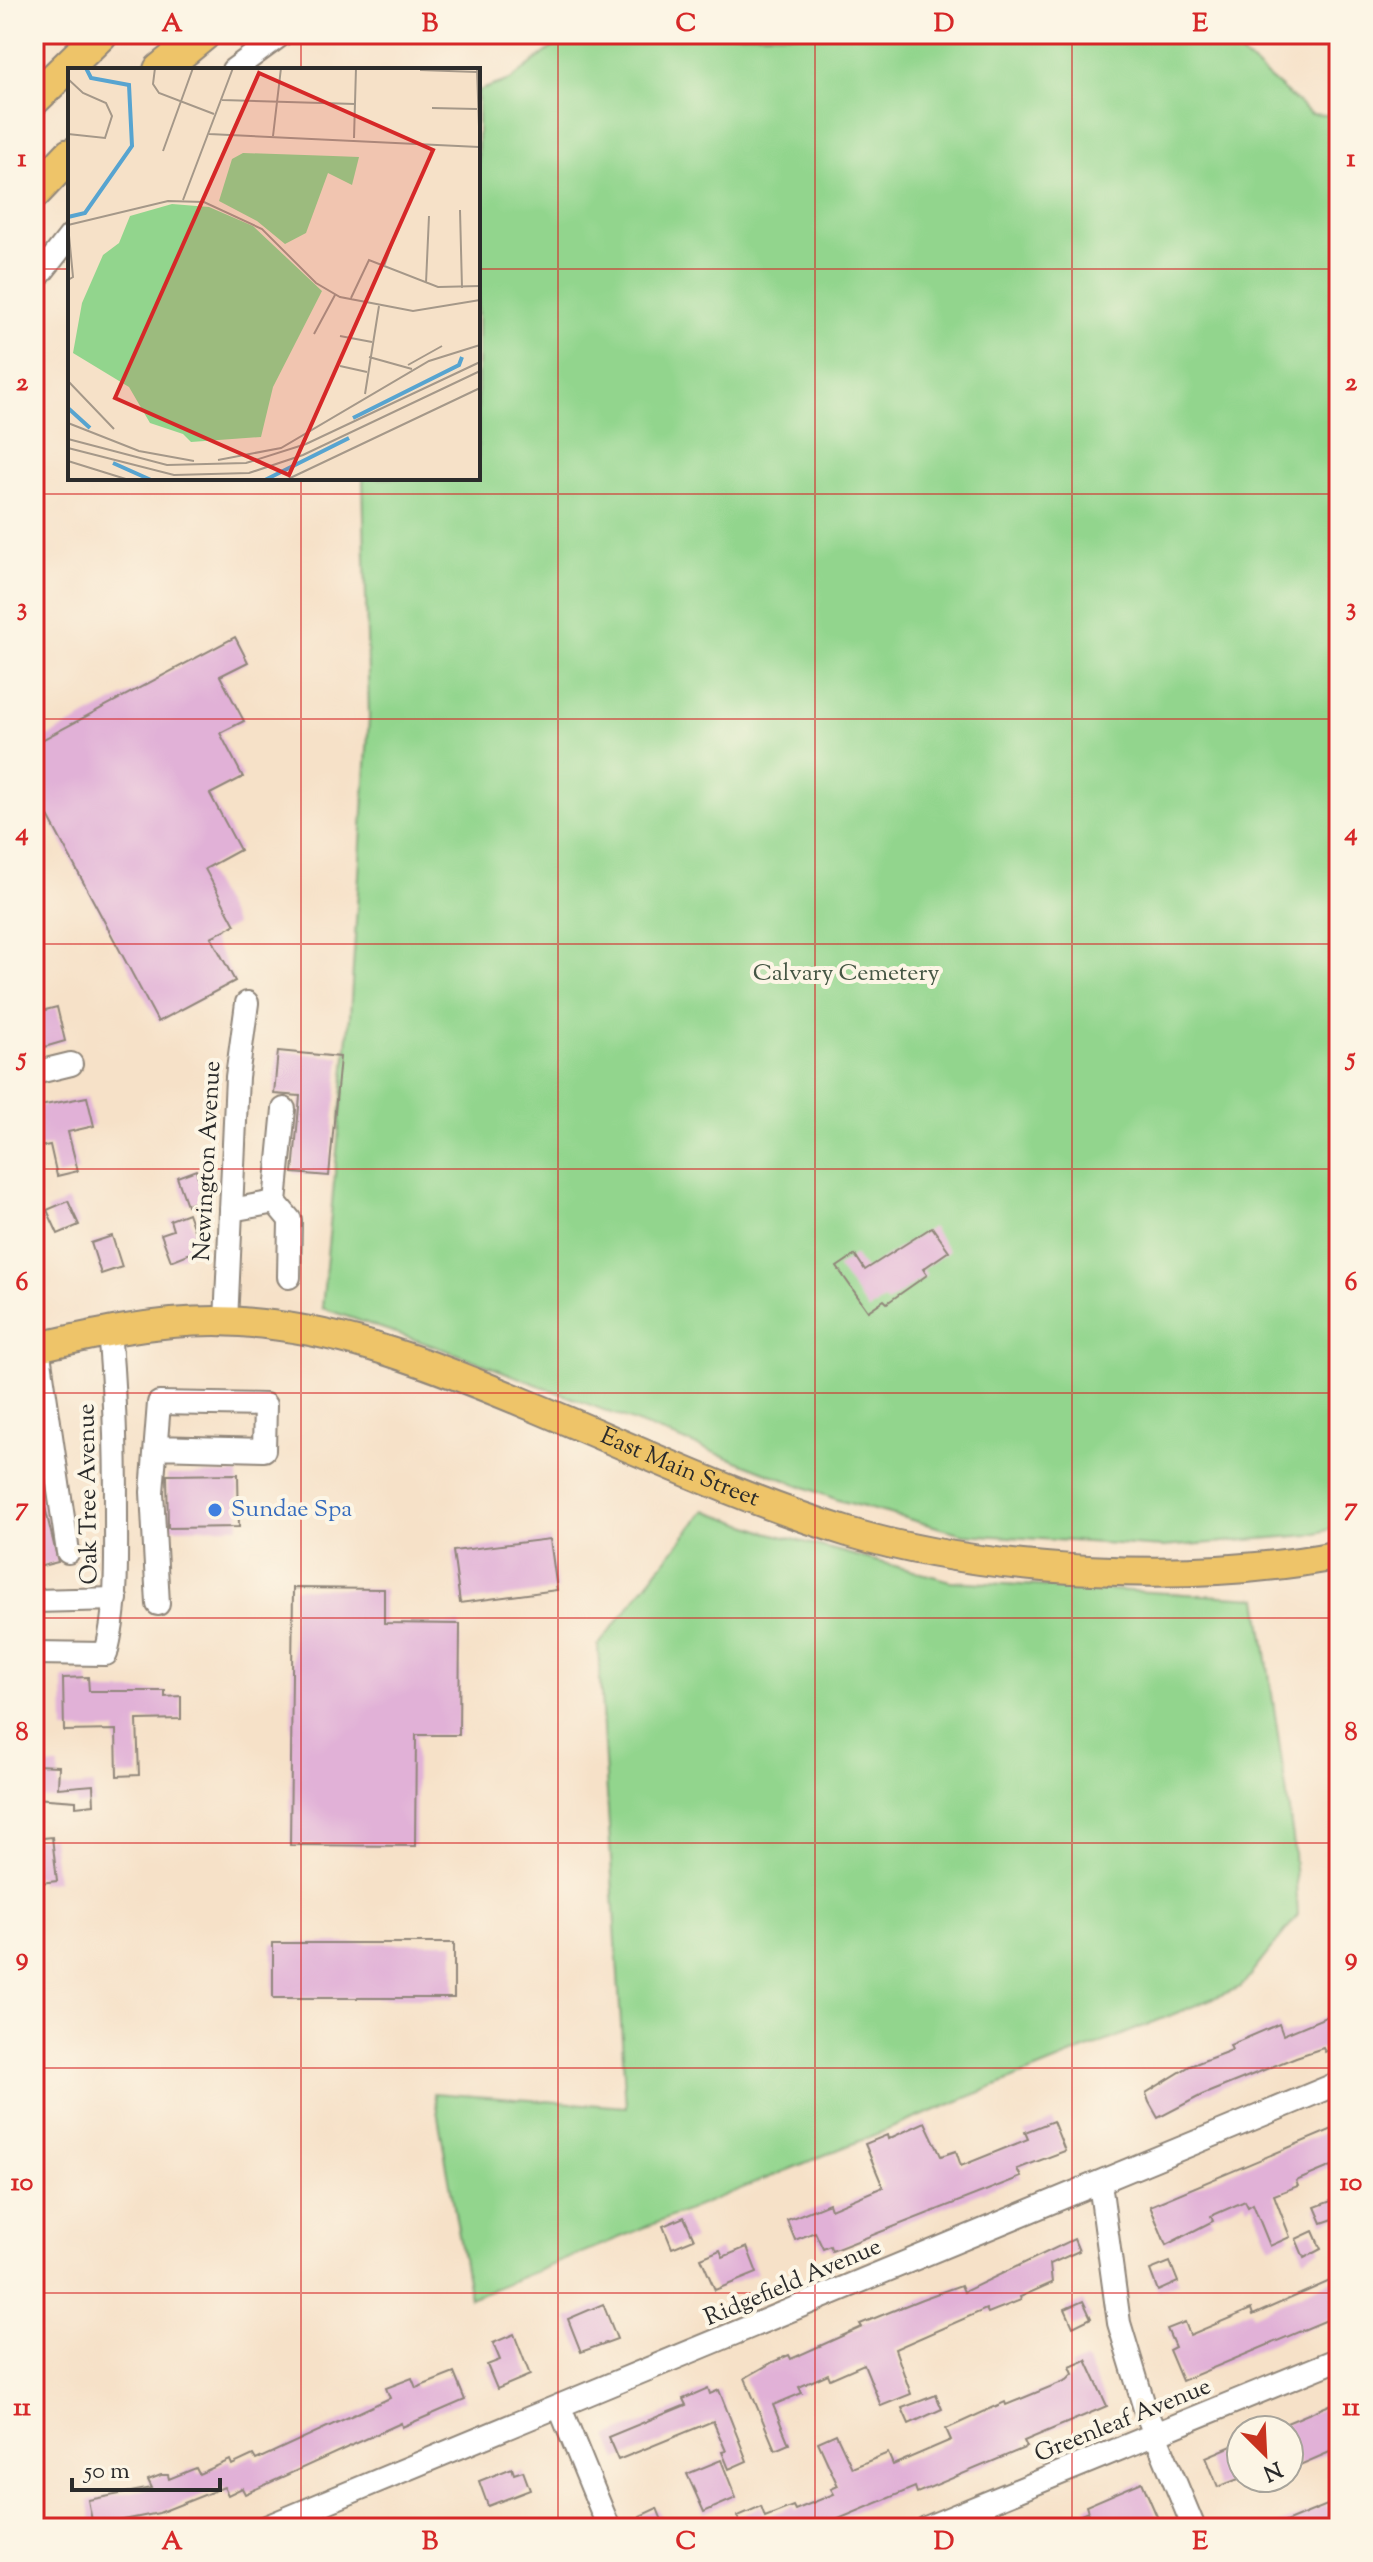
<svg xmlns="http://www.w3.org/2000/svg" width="1373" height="2562" font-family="'Sorts Mill Goudy',serif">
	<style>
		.green { fill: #92d58d; stroke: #5e805c; stroke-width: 2 }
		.building { fill: #e1b1d7 }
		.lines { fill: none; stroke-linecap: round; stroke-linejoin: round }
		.minor-casing { stroke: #90867a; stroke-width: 26 }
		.major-casing { stroke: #90867a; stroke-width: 32 }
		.highway-casing { stroke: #90867a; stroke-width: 36 }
		.minor { stroke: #fff; stroke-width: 22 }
		.major { stroke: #eec469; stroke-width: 28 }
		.highway { stroke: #eec469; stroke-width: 32 }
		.grid { fill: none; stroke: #d62828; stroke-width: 2; stroke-opacity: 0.55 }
		.shop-dot { fill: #3f7fe0; stroke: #fcf5e5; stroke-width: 3 }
		.labels { text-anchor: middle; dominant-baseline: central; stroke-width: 8; stroke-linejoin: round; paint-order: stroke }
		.park-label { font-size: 24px; fill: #455644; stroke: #fcf5e5 }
		.street-label { font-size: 24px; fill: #2b2b2b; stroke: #fcf5e5 }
		.shop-label { font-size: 24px; fill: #366cbe; stroke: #fcf5e5; text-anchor: start }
		.inset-river { fill: none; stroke: #57a4d0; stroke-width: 4 }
		.inset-road { fill: none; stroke: #a59889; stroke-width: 2 }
		.view { fill: #d62828; fill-opacity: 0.15; stroke: #d62828; stroke-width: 4 }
		.inset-edge { fill: none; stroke: #2b2b2b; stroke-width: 4 }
		.neatline { fill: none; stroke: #d62828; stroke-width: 3 }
		.grid-label { font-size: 26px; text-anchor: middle; font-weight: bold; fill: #d62828 }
	</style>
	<rect width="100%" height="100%" fill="#fcf5e5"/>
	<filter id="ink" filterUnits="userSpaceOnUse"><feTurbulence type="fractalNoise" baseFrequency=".0125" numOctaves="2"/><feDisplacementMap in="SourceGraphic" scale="16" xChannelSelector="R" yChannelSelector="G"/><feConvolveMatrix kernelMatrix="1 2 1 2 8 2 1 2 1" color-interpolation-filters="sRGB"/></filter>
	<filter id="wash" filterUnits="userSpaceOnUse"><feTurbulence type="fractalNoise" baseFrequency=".006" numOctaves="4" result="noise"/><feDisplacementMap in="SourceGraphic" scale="32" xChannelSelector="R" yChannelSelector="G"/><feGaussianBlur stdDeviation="1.8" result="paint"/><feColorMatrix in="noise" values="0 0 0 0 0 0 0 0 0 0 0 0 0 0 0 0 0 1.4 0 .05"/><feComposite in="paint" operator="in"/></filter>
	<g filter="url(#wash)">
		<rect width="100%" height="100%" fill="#f6e1c8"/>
		<g class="green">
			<polygon points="570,34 1218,34 1311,114 1339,116 1339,1527 1309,1535 1163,1547 963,1534 838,1500 460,1355 322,1308 350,1015 369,718 363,478 478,478 478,91 510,80"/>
			<polygon points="705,1510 763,1531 951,1581 1258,1598 1293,1838 1298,1915 1241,1987 470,2298 434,2093 626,2107 598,1646"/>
		</g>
		<g id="blocks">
			<g class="building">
				<polygon points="235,637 248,662 220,676 244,721 220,733 243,777 210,794 240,850 205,869 235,925 211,937 235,981 158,1022 34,790 34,744"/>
				<polygon points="57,1007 65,1041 41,1048 34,1013"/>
				<polygon points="278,1051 340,1057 329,1176 293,1173 300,1096 274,1094"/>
				<polygon points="87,1097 94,1126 68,1132 78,1171 57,1176 50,1145 34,1148 34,1107"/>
				<polygon points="196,1170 198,1177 204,1175 209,1190 204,1192 206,1198 187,1205 177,1177"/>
				<polygon points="68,1201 79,1225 58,1234 47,1210"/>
				<polygon points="188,1213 201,1249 171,1261 161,1234 173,1230 170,1220"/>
				<polygon points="932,1227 949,1251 923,1269 927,1275 887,1303 884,1300 868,1311 837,1267 855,1255 865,1270"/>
				<polygon points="112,1236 122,1267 101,1274 91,1243"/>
				<polygon points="238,1474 239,1527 168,1528 167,1475"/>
				<polygon points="40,1486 58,1562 34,1568 34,1487"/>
				<polygon points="550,1539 557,1590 460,1603 453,1551"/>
				<polygon points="293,1588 384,1589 384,1623 460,1624 459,1735 416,1735 415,1846 290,1845"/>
				<polygon points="88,1677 89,1691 165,1691 165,1697 181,1696 181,1719 137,1720 139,1775 117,1776 116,1730 64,1731 63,1678"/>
				<polygon points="34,1765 59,1766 58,1788 93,1785 94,1804 76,1806 76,1801 34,1798"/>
				<polygon points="52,1837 57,1881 40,1883 39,1877 34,1877 34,1839"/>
				<rect x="273" y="1943" width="181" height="55"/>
				<polygon points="1333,2014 1339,2025 1339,2045 1325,2052 1323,2048 1296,2057 1202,2095 1158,2118 1149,2102 1146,2093 1190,2066 1232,2050 1230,2045 1279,2024 1283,2035"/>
				<polygon points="1053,2121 1065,2151 1017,2169 1021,2177 832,2251 830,2246 823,2249 815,2232 795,2240 787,2220 829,2203 831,2209 883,2187 865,2144 887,2135 888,2139 925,2122 941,2156 956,2151 961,2166 1028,2139 1025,2132"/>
				<polygon points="1335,2128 1339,2139 1339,2163 1296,2181 1298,2186 1274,2195 1290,2237 1270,2246 1253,2204 1248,2207 1245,2201 1211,2216 1213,2221 1166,2245 1150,2206"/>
				<polygon points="1339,2198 1339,2217 1322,2223 1315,2207"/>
				<polygon points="684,2217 694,2239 672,2248 663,2226"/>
				<polygon points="1313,2231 1321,2249 1304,2258 1296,2239"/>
				<polygon points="1074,2239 1079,2251 1050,2264 1052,2283 1020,2297 1021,2300 988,2313 986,2309 895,2349 911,2394 881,2406 864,2364 830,2379 828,2374 799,2387 802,2393 773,2405 789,2444 775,2450 745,2378 773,2362 789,2355 791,2359 862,2327 860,2324 922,2299 961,2285 964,2292"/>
				<polygon points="747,2247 757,2273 715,2290 701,2258 720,2250 723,2257"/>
				<polygon points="1170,2262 1178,2282 1158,2291 1150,2270"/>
				<polygon points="1339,2277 1339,2315 1182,2381 1169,2350 1175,2347 1167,2329 1185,2322 1190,2335 1251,2309 1253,2315"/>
				<polygon points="1083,2301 1091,2318 1073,2327 1065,2309"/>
				<polygon points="603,2304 617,2339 581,2352 568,2319"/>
				<polygon points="514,2334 530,2375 497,2389 487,2365 500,2360 493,2343"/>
				<polygon points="1086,2360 1107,2406 1024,2441 1027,2447 917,2493 915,2487 817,2528 740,2528 738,2516 761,2506 765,2517 793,2506 795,2510 834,2494 831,2489 838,2486 818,2442 836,2434 852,2468 888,2453 893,2465 951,2440 946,2429 1005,2402 1006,2405 1067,2380 1073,2374 1070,2367"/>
				<polygon points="454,2373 465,2400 402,2427 401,2423 245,2494 242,2488 228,2495 224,2487 159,2513 93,2526 88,2500 152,2488 148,2480 161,2475 168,2475 169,2479 196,2468 199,2474 230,2460 232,2465 253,2455 256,2460 390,2398 386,2388 412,2378 416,2388"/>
				<polygon points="708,2388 710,2394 719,2390 747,2461 729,2469 722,2452 726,2451 713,2421 618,2460 608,2437 686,2405 683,2399"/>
				<polygon points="936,2395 942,2409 909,2424 902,2408"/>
				<polygon points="1339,2401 1339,2448 1300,2465 1289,2439 1289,2430 1282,2425"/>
				<polygon points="1241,2442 1241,2478 1218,2487 1206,2457"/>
				<polygon points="721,2460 736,2498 704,2512 687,2474"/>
				<polygon points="512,2468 514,2474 523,2471 530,2490 488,2506 479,2481"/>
				<polygon points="1142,2482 1162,2528 1051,2528 1088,2512 1086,2506"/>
				<polygon points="1327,2505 1333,2522 1317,2528 1271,2528"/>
				<polygon points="657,2508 665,2528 644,2528 640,2516"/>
			</g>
		</g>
	</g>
	<g filter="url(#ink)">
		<use href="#blocks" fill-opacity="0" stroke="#90867a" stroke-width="2"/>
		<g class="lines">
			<defs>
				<g id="minor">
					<polyline points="233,70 282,34"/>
					<polyline points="34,282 70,236"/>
					<polyline points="34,1073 71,1064"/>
					<polyline points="284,1109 275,1202 290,1220 289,1277"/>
					<polyline points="231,1210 275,1202"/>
					<polyline points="226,1322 237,1077 247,1003"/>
					<polyline points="38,1347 68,1552"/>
					<polyline points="156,1447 264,1450 265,1405 159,1403 152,1492 158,1604"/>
					<polyline points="34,1601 116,1599"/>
					<path d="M 34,1653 L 106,1654 C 118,1607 116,1560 116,1512 C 116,1452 115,1392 109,1332"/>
					<polyline points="1100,2183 1119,2323 1146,2412 1194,2528"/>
					<polyline points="560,2408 609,2528"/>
					<polyline points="264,2528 1339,2083"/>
					<polyline points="926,2528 1339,2359"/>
				</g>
				<g id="major">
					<path id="s1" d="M 34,1348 C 93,1334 154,1321 215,1321 C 326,1322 426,1362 527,1404 C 633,1448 738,1498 848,1532 C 988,1574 1196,1584 1339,1555"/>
				</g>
				<g id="highway">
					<polyline points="160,70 204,34"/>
					<polyline points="34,99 101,34"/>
					<polyline points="34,193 70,155"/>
				</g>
			</defs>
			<use href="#minor" class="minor-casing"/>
			<use href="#major" class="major-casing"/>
			<use href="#highway" class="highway-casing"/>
			<use href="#minor" class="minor"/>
			<use href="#major" class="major"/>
			<use href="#highway" class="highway"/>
		</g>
	</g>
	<path class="grid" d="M 301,34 L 301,70M 558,34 L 558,2528M 815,34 L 815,2528M 1072,34 L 1072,2528M 34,269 L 70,269M 478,269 L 1339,269M 301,478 L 301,2528M 34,494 L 1339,494M 34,719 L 1339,719M 34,944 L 1339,944M 34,1169 L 1339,1169M 34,1393 L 1339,1393M 34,1618 L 1339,1618M 34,1843 L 1339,1843M 34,2068 L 1339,2068M 34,2293 L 1339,2293"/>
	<circle class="shop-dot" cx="215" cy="1510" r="8"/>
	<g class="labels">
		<g class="park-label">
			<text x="846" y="974">Calvary Cemetery</text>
		</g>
		<g class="street-label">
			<text transform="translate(208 1161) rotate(-87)">Newington Avenue</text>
			<text stroke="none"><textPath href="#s1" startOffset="674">East Main Street</textPath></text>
			<text transform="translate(89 1494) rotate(-91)">Oak Tree Avenue</text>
			<text transform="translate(793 2283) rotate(-23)">Ridgefield Avenue</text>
			<text transform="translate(1123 2421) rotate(-22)">Greenleaf Avenue</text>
		</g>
		<g class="shop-label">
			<text x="231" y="1510">Sundae Spa</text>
		</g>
	</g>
	<g transform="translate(68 68)">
		<rect width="412" height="412" fill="#f6e1c8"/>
		<path d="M 175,85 L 265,88 L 291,89 L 284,117 L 260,105 L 238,165 L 217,176 L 189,153 L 151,133 L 164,91 ZM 104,136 L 141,139 L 185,158 L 254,223 L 205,319 L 193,369 L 123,374 L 115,366 L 82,355 L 61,319 L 5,285 L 14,235 L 35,187 L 51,175 L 62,148 Z" fill="#92d58d"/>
		<path class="inset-river" d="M 0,149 L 17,145 L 64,78 L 61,17 L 23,10 L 18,0M 0,340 L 22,360M 285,350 L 391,297 L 394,289M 45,395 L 83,412M 197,412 L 281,370"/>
		<path class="inset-road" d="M 87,0 L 85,16 L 91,25 L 146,46M 409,0 L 412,88M 352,2 L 409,4M 0,11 L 15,25 L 38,35 L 44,48 L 37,70 L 0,66M 154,32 L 287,36M 364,40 L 409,41M 141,66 L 411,79M 205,68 L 213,0M 286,70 L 288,0M 95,83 L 125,0M 115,132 L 165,0M 392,142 L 394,220M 0,157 L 100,133 L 136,134 L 194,161 L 248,215 L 272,229 L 345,243 L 412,232M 316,198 L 329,162M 0,212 L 5,209 L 0,157M 358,215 L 361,148M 283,230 L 301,192 L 370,219 L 412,218M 246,266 L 267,227M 272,268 L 304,274M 301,289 L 344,301M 340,297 L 374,278M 272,298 L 299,304M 0,313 L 46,361M 297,326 L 311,238M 0,355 L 71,383 L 126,393M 0,371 L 99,397 L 178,395 L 238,376 L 412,294M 0,380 L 106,407 L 181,405 L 235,387 L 412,303M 150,392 L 213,380 L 361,293 L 412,277M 0,393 L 61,412M 218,412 L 412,320"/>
		<path class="view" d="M 191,5 L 365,82 L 221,407 L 47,330 Z"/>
		<rect width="412" height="412" class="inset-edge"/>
	</g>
	<rect width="1373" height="2562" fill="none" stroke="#fcf5e5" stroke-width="88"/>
	<g transform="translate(1265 2454) rotate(156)"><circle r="38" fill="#fcf5e5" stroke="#a8a49b" stroke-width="2"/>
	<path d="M0-6L14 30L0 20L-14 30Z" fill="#c8321e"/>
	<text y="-12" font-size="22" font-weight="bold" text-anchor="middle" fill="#2b2b2b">N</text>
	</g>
	<path d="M72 2478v12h148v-12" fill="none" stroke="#2b2b2b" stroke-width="4"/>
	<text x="84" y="2478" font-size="24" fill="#2b2b2b" stroke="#fcf5e5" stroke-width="6" paint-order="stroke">50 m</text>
	<rect x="44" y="44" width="1285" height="2474" class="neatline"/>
	<g class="grid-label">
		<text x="172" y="31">A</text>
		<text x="430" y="31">B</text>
		<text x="686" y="31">C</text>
		<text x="944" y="31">D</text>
		<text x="1200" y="31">E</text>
		<text x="22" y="166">1</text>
		<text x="1351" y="166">1</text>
		<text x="22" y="390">2</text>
		<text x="1351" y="390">2</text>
		<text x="22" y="615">3</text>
		<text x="1351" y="615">3</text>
		<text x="22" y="840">4</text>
		<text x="1351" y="840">4</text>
		<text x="22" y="1065">5</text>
		<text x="1351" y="1065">5</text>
		<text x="22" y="1290">6</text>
		<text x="1351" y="1290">6</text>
		<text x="22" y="1515">7</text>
		<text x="1351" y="1515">7</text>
		<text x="22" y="1740">8</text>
		<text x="1351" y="1740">8</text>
		<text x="22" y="1965">9</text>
		<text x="1351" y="1965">9</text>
		<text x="22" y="2190">10</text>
		<text x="1351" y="2190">10</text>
		<text x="22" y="2415">11</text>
		<text x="1351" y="2415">11</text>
		<text x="172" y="2549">A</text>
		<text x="430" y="2549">B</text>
		<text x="686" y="2549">C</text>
		<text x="944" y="2549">D</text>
		<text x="1200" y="2549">E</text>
	</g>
</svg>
